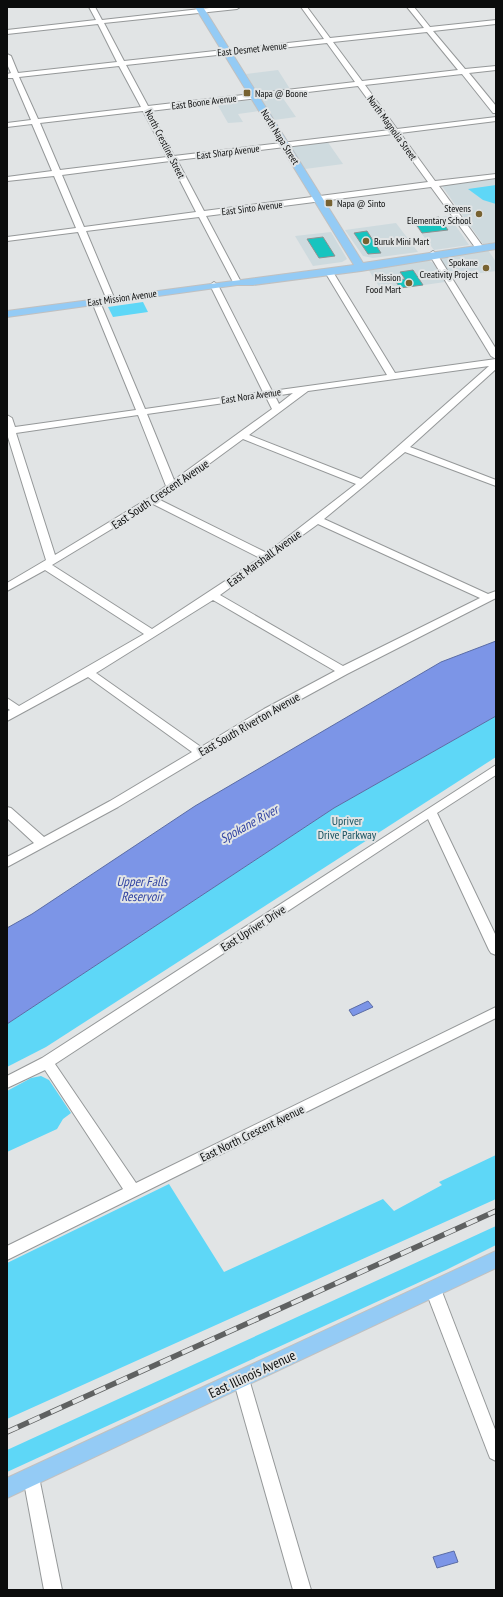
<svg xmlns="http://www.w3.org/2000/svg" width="503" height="1597" font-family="'PT Sans Narrow',sans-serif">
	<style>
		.built { fill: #cedade }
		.green { fill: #5ed7f7 }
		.water { fill: #7c95e7; stroke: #5a6ca5 }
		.building { fill: #17c4bf; stroke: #8d9191 }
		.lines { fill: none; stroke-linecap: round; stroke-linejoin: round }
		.minor-casing { stroke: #959899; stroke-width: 2 }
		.major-casing { stroke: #c0c0c0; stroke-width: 2 }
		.minor { fill: #fff; fill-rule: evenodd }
		.major { fill: #94cbf5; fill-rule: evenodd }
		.rail-casing { stroke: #5f6161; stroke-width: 5.5 }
		.rail { stroke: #e1e4e5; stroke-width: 4; stroke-dasharray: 12; stroke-linecap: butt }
		.poi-dot { fill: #776231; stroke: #e1e4e5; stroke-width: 1.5 }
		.labels { text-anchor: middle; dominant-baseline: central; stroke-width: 4; stroke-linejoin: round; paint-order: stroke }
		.far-street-label { font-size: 10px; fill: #0b0c0c; stroke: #e1e4e5 }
		.far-poi-label { font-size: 10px; fill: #0b0c0c; stroke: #e1e4e5; text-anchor: start }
		.street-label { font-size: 12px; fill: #0b0c0c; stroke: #e1e4e5 }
		.park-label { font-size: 12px; fill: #195260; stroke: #e1e4e5 }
		.water-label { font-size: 13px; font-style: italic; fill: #3143a2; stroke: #e1e4e5 }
		.near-street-label { font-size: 14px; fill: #0b0c0c; stroke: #e1e4e5 }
	</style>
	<rect width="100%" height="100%" fill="#e1e4e5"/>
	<g class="built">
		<polygon points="278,70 290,89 278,91 296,117 274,120 246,74"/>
		<polygon points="252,100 259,111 238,114 243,122 228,123 217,104"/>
		<polygon points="327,141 343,164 305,169 290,146"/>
		<polygon points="496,179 496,242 483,244 442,186"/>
		<polygon points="449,216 469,245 434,250 412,221"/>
		<polygon points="396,223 418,252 373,258 363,256 345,230"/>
		<polygon points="331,232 347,259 342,262 313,266 295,236"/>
		<polygon points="488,250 496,262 496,271 452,277 441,261 442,259 446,257"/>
		<polygon points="428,260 433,263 445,282 382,291 368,269"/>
	</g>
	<g class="green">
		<polygon points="496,185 496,204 483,200 468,189"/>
		<polygon points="143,302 148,312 113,317 108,307"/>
		<polygon points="496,716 496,757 46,1047 7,1067 7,1024 334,808"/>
		<polygon points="41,1076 49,1080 71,1113 63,1119 57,1129 7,1152 7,1091 31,1078"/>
		<polygon points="496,1155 496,1199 7,1419 7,1263 169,1184 224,1272 383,1199 394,1211 442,1185 439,1182"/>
		<polygon points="496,1226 496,1245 446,1270 7,1472 7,1450"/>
	</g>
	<g class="water">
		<polygon points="496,641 496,716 334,808 7,1024 7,928 32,914 195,806 441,662"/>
		<polygon points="368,1001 373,1007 353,1016 349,1010"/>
		<polygon points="454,1551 458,1562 437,1568 433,1557"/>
	</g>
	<g class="building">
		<polygon points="439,217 448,230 422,233 414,221"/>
		<polygon points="367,231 381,253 368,254 354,233"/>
		<polygon points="323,237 335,256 319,258 307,239"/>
		<polygon points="413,270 423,285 400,288 395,280 405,279 400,272"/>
	</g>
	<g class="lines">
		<defs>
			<g id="minor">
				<path d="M 89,7 L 95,7 L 102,20 L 218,7 L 240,7 L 237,9 L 104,23 L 124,61 L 324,39 L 301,7 L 307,7 L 330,38 L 424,28 L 407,7 L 414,7 L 430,27 L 496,20 L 496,24 L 433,31 L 465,69 L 496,66 L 496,70 L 469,73 L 496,106 L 496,113 L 493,113 L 462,74 L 365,85 L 397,129 L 496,117 L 496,121 L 400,133 L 435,181 L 496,174 L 496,178 L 439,186 L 484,248 L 480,251 L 477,250 L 431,187 L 206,216 L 241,282 L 237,285 L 233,282 L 199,217 L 86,231 L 115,300 L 111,303 L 107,300 L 78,232 L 7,241 L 7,237 L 76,228 L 54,176 L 7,181 L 7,177 L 52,171 L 32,124 L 7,127 L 7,123 L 31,120 L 13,78 L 7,78 L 7,74 L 11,73 L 7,64 L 7,54 L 11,56 L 18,73 L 117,62 L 98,24 L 7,34 L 7,30 L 96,20 ZM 427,32 L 458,70 L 362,81 L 333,42 ZM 327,43 L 355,82 L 148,106 L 126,65 ZM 119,66 L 141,107 L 38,119 L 19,77 ZM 358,86 L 390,130 L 174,156 L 150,111 ZM 143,111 L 167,157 L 60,170 L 40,123 ZM 393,134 L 428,182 L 204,211 L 177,160 ZM 170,161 L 196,212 L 84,227 L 62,175 Z"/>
				<polygon points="433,251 437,254 496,349 496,359 491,356 429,254"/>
				<path d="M 329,269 L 333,272 L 395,373 L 496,359 L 496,369 L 410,447 L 496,480 L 496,486 L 405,452 L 324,519 L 488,594 L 496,591 L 496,598 L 347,674 L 272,715 L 118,807 L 7,867 L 7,857 L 34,843 L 7,818 L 7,807 L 11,808 L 44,837 L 110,801 L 192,752 L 88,677 L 7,721 L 7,712 L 10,710 L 7,708 L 7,698 L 19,706 L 144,634 L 45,570 L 7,591 L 7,583 L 46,560 L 7,434 L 7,415 L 12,418 L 15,427 L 136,410 L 92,302 L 96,299 L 100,302 L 145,409 L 263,392 L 210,285 L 214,282 L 218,285 L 272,391 L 387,375 L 325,272 ZM 489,366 L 361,479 L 249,435 L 308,391 ZM 293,393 L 279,404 L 275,396 ZM 266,397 L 272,409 L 174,480 L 147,414 ZM 138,415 L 166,486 L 149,498 L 55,555 L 16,433 ZM 243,439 L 356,484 L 267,553 L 160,500 ZM 153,504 L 260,558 L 152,629 L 52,565 ZM 318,524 L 480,598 L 343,666 L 220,595 ZM 213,600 L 335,671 L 264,709 L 201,747 L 96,673 Z"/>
				<polygon points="496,765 496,775 437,813 496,936 496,955 491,953 489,950 428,819 55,1064 136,1183 496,1007 496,1018 7,1260 7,1246 123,1189 45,1070 7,1088 7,1076 42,1058"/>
				<polygon points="433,1282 438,1284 441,1289 496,1432 496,1461 490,1458 488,1453 425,1289 428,1284"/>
				<polygon points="241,1372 247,1374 249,1379 311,1590 293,1590 233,1379 235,1374"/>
				<polygon points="31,1469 37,1471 39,1477 62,1590 44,1590 23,1477 25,1471"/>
			</g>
			<g id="major">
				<polygon points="195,7 203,7 363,263 496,243 496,249 361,271 253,285 237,285 7,317 7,311 354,265"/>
				<polygon points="496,1251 496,1268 7,1498 7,1478"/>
			</g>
		</defs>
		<use href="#minor" class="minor-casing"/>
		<use href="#major" class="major-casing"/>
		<use href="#minor" class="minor"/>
		<use href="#major" class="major"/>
		<defs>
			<polyline id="rail" points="7,1432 496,1211"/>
		</defs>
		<use href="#rail" class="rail-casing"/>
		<use href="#rail" class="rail"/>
	</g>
	<g class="poi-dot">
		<rect x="243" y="89" width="8" height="8" rx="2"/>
		<rect x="325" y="199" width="8" height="8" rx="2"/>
		<circle cx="479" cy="214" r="4"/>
		<circle cx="366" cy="241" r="4"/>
		<circle cx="486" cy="268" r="4"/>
		<circle cx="409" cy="283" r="4"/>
	</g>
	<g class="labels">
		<g class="far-street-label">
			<text transform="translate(252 49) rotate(-6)">East Desmet Avenue</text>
			<text transform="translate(204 102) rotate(-7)">East Boone Avenue</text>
			<text transform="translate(392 128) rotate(54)">North Magnolia Street</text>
			<text transform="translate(280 137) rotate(58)">North Napa Street</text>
			<text transform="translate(165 144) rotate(63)">North Crestline Street</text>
			<text transform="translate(228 152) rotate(-7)">East Sharp Avenue</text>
			<text transform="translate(252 208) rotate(-7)">East Sinto Avenue</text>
			<text transform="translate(122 298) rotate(-8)">East Mission Avenue</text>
			<text transform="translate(251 396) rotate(-8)">East Nora Avenue</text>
		</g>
		<g class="far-poi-label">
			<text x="255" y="93">Napa @ Boone</text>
			<text x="337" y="203">Napa @ Sinto</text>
			<text x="471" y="208" text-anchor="end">Stevens<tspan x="471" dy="12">Elementary School</tspan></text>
			<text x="374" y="241">Buruk Mini Mart</text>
			<text x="478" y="262" text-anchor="end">Spokane<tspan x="478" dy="12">Creativity Project</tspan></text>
			<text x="401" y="277" text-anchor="end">Mission<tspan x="401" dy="12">Food Mart</tspan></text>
		</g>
		<g class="street-label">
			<text transform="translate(160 494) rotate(-34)">East South Crescent Avenue</text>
			<text transform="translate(264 558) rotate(-36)">East Marshall Avenue</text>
			<text transform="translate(249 724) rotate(-30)">East South Riverton Avenue</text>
			<text transform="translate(253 928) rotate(-33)">East Upriver Drive</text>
			<text transform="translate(252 1133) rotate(-26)">East North Crescent Avenue</text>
		</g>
		<g class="park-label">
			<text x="347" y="820">Upriver<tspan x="347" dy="14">Drive Parkway</tspan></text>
		</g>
		<g class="water-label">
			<text transform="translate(249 824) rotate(-29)">Spokane River</text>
			<text x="142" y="881">Upper Falls<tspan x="142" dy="15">Reservoir</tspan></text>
		</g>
		<g class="near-street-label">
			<text transform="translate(252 1374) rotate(-25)">East Illinois Avenue</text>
		</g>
	</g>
	<rect width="503" height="1597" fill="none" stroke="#0b0c0c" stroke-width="16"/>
</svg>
